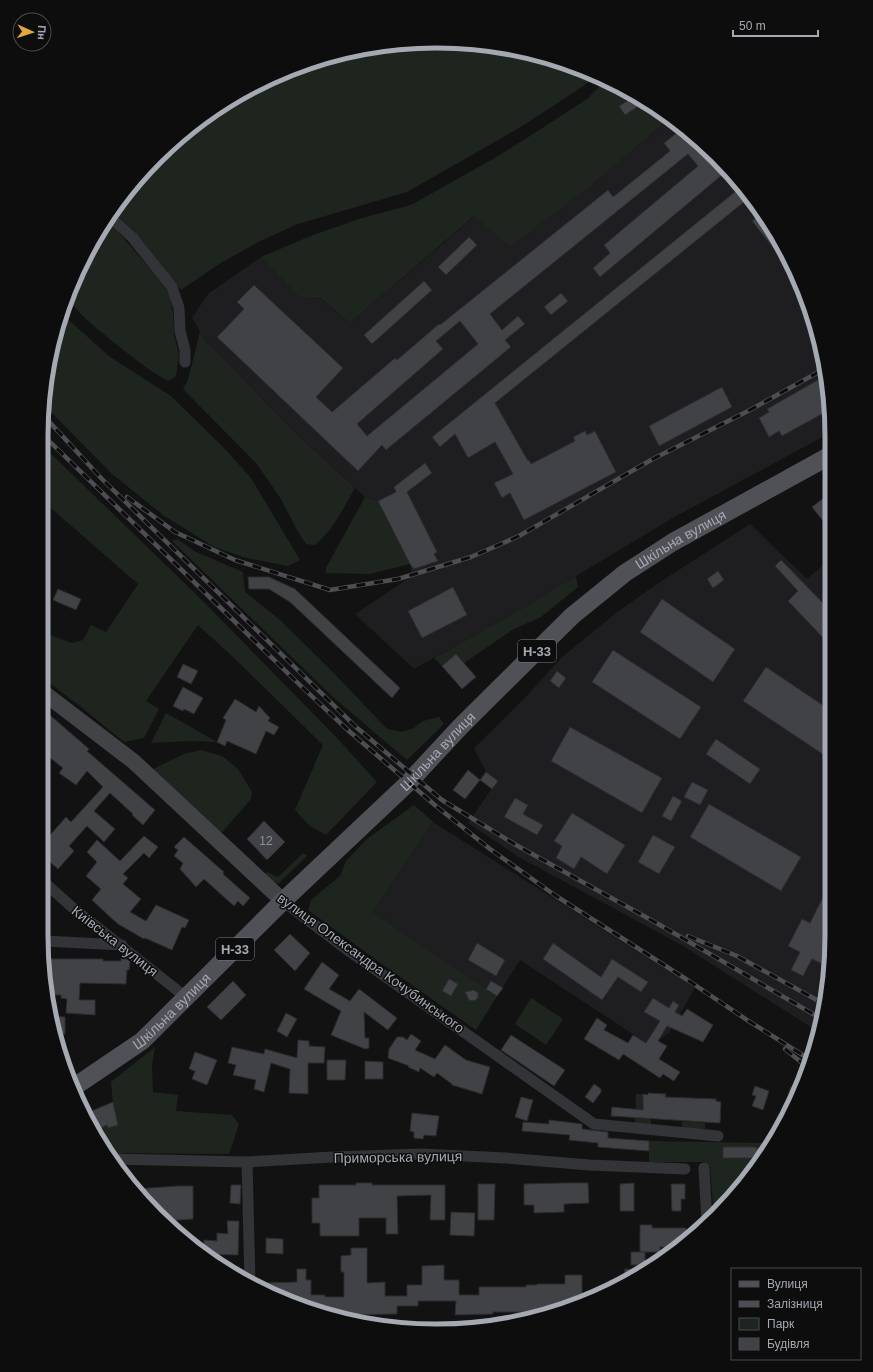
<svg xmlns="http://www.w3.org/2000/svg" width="873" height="1372" font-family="Helvetica,sans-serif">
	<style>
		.built { fill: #1e1e20 }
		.green { fill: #1e251f }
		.building { fill: #414246; stroke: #2c2c2f; fill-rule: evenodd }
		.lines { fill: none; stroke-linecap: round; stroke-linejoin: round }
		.street { stroke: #333438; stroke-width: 11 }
		.secondary { stroke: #414347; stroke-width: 16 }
		.primary { stroke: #4f5156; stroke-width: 18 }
		.rail-casing { stroke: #4c4e52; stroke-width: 4.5 }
		.rail { stroke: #0d0d0e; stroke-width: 3; stroke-dasharray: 9; stroke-linecap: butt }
		.labels { text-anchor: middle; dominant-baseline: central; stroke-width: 3; stroke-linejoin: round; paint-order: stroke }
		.number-label { font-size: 12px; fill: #8b8f97 }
		.shield { fill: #0d0d0e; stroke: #777a81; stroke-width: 1 }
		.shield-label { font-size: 13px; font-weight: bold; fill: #a4a9b2 }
		.street-label { font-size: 14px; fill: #a4a9b2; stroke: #0d0d0e }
		.rim { fill: none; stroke: #a4a9b2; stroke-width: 5 }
	</style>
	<rect width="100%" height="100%" fill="#121213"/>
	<g class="built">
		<polygon points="670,118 677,123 734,176 791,261 818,334 831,410 831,432 806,446 671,519 513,614 414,669 355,614 412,576 410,564 378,501 365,497 297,434 206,341 192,318 208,294 261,257 299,297 318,297 350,323 475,216 510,247 592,185"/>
		<polygon points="750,524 807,579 830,559 829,987 817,1031 683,946 517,856 468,823 497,781 486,772 474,748 523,700 561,658 616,613 654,586"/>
		<polygon points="433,822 695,988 669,1033 660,1039 654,1048 520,960 497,996 373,912"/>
	</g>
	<g class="green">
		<polygon points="463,42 539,55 596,76 582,87 519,128 407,192 298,224 260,241 219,264 181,290 134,231 113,212 123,196 176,139 239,94 310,62 385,44"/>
		<polygon points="606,80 670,118 592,185 510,247 474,216 350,323 319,297 299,297 261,257 313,235 362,218 411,205 493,159 533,134 587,99"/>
		<path d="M 108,222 L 120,234 L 157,277 L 169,293 L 173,313 L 174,334 L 179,356 L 176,376 L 169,381 C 154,374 143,365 130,355 C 108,338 86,321 67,299 C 74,276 87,252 104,236 L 101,234 Z"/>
		<polygon points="63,315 110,357 171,396 225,449 251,478 300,560 288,566 247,558 214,547 163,515 111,473 44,405 44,385"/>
		<path d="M 200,331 L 206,341 L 297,434 L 355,488 C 343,509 333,530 315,545 L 306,544 L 298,532 L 281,499 L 256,463 L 183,389 L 188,380 Z"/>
		<polygon points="44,447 204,602 337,738 377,782 326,835 310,826 295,810 323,745 232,656 198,625 146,701 159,709 144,738 124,742 80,706 44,679 44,633 72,643 83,640 91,625 106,632 138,584 44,502"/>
		<polygon points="365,497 378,501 410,564 370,574 326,573 326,568"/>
		<polygon points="177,539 196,552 243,572 245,592 280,620 330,669 387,729 402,732 414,728 423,721 439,717 444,724 407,760 333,697 172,541"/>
		<polygon points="576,576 578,587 541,617 512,630 464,663 456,654 442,666 434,658 513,614"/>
		<polygon points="166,713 217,742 191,741 151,743"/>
		<polygon points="201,750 222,756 238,769 252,792 251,799 225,829 220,834 153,769 184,754"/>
		<polygon points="414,805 433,822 373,912 497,996 476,1030 382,964 308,910 311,900 340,876 346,861 367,839"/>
		<polygon points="303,853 307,856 278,884 264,877 267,872 278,877"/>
		<polygon points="531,998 563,1019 546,1045 515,1024"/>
		<polygon points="155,1047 152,1065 153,1092 178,1095 176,1111 232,1115 239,1124 229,1154 107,1153 94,1127 98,1124 101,1128 107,1125 108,1128 118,1125 113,1102 111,1082"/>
		<polygon points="790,1086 800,1091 778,1129"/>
		<polygon points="636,1094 643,1094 642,1118 651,1119 651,1125 635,1124"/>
		<polygon points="682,1121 705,1123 705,1129 682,1128"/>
		<polygon points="649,1141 769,1143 750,1176 714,1217 710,1167 705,1162 649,1162"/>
	</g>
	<g class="building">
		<polygon points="632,98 637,107 625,115 619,106"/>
		<path d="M 683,128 L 728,170 L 600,277 L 593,268 L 610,253 L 604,245 L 698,166 L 688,154 L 490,314 L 502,330 L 518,316 L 525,324 L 505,340 L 511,347 L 386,450 L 382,445 L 358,471 L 217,337 L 244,309 L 237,302 L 254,285 L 343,368 L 316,397 L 332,412 L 395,358 L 397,360 L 439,324 L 440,325 L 608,190 L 613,197 L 670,151 L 664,143 ZM 460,321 L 478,344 L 367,436 L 357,424 L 443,349 L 436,341 Z"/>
		<polygon points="741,187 749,198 495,403 528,461 529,460 531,464 575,441 573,437 585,431 587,435 595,431 616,472 524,520 510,493 502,498 494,483 513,474 495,442 468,458 455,434 440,447 432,437"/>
		<polygon points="760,215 781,246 775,250 752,221"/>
		<polygon points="469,237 477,245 446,275 438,267"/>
		<polygon points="424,281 432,290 372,344 364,335"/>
		<polygon points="561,293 568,301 551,315 544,307"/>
		<polygon points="825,376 831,409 782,436 779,431 769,437 759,418 769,412 767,409"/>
		<polygon points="722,387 732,407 659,446 649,426"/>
		<polygon points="425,463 432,473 407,492 437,552 434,554 438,561 414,569 410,564 378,501 396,492 394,487"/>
		<polygon points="825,497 831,504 831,531 812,507"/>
		<polygon points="781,560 824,604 830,598 830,645 788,601 798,591 775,566"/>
		<polygon points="718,571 724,580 713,588 707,579"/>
		<polygon points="248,577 269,577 295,589 400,688 392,698 290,602 269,589 249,589"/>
		<polygon points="453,587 467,615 422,638 408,611"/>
		<polygon points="58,589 81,599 76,610 53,600"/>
		<polygon points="662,599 735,649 713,682 640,632"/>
		<polygon points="613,650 701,707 680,739 592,682"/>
		<polygon points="456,654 476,677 462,689 442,666"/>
		<polygon points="183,664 198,671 191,684 177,677"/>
		<polygon points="766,667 830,710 830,759 743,701"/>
		<polygon points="557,671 566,678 559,688 550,681"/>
		<polygon points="183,687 203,698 194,714 184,709 183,711 173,706"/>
		<polygon points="235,699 256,712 259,706 270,718 268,721 279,727 274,735 266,731 256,754 227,741 225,746 217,742 226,720 223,718"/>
		<polygon points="44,710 89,749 87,751 155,810 143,825 132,815 133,814 110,793 94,811 115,829 104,842 87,826 69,846 74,851 58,869 44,857 44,842 66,817 71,822 103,787 87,771 76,785 59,773 63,768 44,753"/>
		<polygon points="570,727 662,778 642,813 551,761"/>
		<polygon points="716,739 760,769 750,784 706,754"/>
		<polygon points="468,770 480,780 465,799 453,790"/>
		<polygon points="486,772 498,781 492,789 480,780"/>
		<polygon points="692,782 708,790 700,805 684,797"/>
		<polygon points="673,796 682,801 671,821 662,816"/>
		<polygon points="515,798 528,805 523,814 543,825 537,835 504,817"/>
		<polygon points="709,804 801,857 781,891 690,837"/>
		<polygon points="572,813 625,845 607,874 581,857 574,869 556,858 562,846 554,841"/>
		<polygon points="264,821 285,842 267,860 247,839"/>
		<polygon points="653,835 675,847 659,874 638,862"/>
		<polygon points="144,836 158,847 149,858 144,853 123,874 128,878 123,884 141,899 130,912 146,921 156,905 189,920 185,928 182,927 172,950 145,938 144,939 118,924 108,915 92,900 101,889 86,876 97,862 87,852 97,840 120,861"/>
		<polygon points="184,837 224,872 223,874 250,898 243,906 238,901 234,906 204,879 196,887 180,869 183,863 174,856 178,850 174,847"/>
		<polygon points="829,885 829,967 812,959 803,976 791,970 800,952 788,946 802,919 810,923"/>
		<polygon points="290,934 310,953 295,971 274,950"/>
		<polygon points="477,943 505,960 496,976 468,960"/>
		<polygon points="553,943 601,977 612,959 648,982 641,992 618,977 602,1000 543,959"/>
		<polygon points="44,959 103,959 103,961 121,961 121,959 127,959 130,962 129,970 127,970 126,984 80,983 79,1000 95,1000 95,1015 66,1013 67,999 61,998 61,995 52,995 52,980 44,980"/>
		<polygon points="322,962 339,975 329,989 350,1001 359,989 397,1018 388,1030 364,1012 365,1038 369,1038 369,1048 365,1049 331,1035 341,1011 304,989"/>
		<polygon points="449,979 458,984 451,996 442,991"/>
		<polygon points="233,981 246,995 221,1020 207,1007"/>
		<polygon points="491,981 503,988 497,996 486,989"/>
		<polygon points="474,990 478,993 478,998 474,1001 469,1000 465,992"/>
		<polygon points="653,998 669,1008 673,1001 679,1005 675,1012 682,1016 687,1009 713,1025 703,1042 667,1026 658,1041 667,1046 659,1059 680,1072 674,1081 663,1074 660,1078 623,1054 619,1060 584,1039 597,1018 607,1025 604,1030 628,1043 633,1035 646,1043 660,1021 644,1012"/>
		<polygon points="286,1013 297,1019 287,1037 277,1031"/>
		<polygon points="51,1016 65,1017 65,1034 55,1034"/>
		<polygon points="411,1034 421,1041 415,1050 435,1059 445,1045 466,1060 490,1067 482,1094 452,1085 452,1084 437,1073 434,1077 420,1068 419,1072 408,1067 409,1066 388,1058 389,1049 397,1037 403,1037 407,1040"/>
		<polygon points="511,1035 565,1070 554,1086 501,1050"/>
		<polygon points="298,1040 309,1041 309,1046 325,1047 324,1063 308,1063 308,1094 289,1093 290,1069 271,1063 264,1092 254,1089 256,1080 233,1075 236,1065 228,1063 232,1047 264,1054 265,1049 297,1058"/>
		<polygon points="195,1052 217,1060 207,1085 192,1079 195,1071 189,1069"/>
		<polygon points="327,1060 346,1060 345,1080 327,1080"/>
		<polygon points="365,1061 383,1062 383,1079 365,1079"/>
		<polygon points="594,1084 601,1089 601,1092 593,1103 585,1097"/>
		<polygon points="755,1086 769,1091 763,1110 752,1106 756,1096 752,1095"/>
		<polygon points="648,1093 666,1094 665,1097 716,1099 716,1101 721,1102 720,1123 611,1116 612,1107 643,1110 643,1094 648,1095"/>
		<polygon points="521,1097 533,1100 527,1121 515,1117"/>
		<polygon points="113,1102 118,1125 108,1128 107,1125 101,1128 98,1124 94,1127 87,1113"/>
		<polygon points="412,1113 439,1116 436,1136 424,1135 423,1139 414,1138 414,1132 410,1131"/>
		<polygon points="549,1120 582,1124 582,1129 608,1132 608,1138 649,1141 649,1151 598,1147 598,1143 569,1140 570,1135 522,1131 523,1122 549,1124"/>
		<polygon points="723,1147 756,1147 756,1148 767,1148 761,1158 723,1158"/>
		<polygon points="356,1183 372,1183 372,1185 445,1185 445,1220 430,1220 431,1195 397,1196 398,1234 386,1234 386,1218 359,1218 359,1236 320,1236 320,1223 312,1223 312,1198 319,1198 319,1185 356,1185"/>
		<polygon points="563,1183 588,1183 589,1203 564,1204 564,1212 534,1213 534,1205 524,1205 524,1184"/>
		<polygon points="634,1183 634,1211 620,1211 620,1184"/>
		<polygon points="478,1184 495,1184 494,1220 478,1220"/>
		<polygon points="671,1184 685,1184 685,1199 681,1199 681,1211 672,1211"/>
		<polygon points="231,1185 241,1185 240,1204 230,1203"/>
		<polygon points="178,1186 193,1186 193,1219 163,1221 157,1215 136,1189"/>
		<polygon points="451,1212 475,1213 474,1236 450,1235"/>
		<polygon points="227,1221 239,1221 238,1255 203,1254 204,1240 217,1241 217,1233 228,1234"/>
		<polygon points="640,1225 652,1225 652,1228 686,1228 686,1240 677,1247 660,1247 660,1252 640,1252"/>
		<polygon points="266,1238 283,1239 283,1254 266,1253"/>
		<polygon points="351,1248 367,1248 367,1283 385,1282 385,1296 407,1296 407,1285 422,1285 422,1266 444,1265 444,1280 459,1280 459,1295 479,1295 479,1287 526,1287 526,1285 537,1285 537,1284 565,1284 565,1275 582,1275 582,1294 600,1295 559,1310 541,1310 541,1312 493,1312 493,1314 455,1315 456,1301 418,1301 418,1306 397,1306 397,1314 329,1315 309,1310 264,1291 264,1283 297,1282 297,1269 306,1269 306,1280 311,1280 311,1295 325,1295 325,1297 344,1297 344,1272 341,1272 341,1256 351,1255"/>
		<rect x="631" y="1252" width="14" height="13"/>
		<polygon points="625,1269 646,1270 624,1283"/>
	</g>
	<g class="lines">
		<g class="street">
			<polyline points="110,217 132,237 172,287 179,308 180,331 185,350 185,362"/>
			<polyline points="44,882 73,908 187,998"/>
			<polyline points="283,901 349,951 594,1124 718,1136"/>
			<polyline points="44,941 122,945"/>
			<polyline points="111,1159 247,1162 333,1157 421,1154 506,1158 589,1165 685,1169"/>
			<polyline points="247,1162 250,1283"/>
			<polyline points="704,1168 707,1223"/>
			<polyline points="402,1328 466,1327"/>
		</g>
		<polyline class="secondary" points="44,693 133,761 283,901"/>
		<path class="primary" id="s1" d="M 74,1087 L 142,1041 L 283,901 L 408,783 L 461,726 L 572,616 L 625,573 L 673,542 L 831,455"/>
		<defs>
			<g id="rail">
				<polyline points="44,416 101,478 356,727 442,800 516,845 660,925 820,1018"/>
				<polyline points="44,436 302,687 350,732 436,806 490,849 556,896 689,981 747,1020 809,1059"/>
				<polyline points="127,497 175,532 235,560 330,590 398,579 471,557 519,536 651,460 750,410 824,369"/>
				<polyline points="688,936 737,956 824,1004"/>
				<polyline points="785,1049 807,1067"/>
			</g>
		</defs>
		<use href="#rail" class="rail-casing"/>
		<use href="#rail" class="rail"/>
	</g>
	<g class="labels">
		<g class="number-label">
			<text x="266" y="841">12</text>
		</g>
		<g class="shield">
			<rect x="518" y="640" width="38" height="22" rx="3"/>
			<rect x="216" y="938" width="38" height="22" rx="3"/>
		</g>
		<g class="shield-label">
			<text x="537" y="651">Н-33</text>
			<text x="235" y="949">Н-33</text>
		</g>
		<g class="street-label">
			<text stroke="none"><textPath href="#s1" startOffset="820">Шкільна вулиця</textPath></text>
			<text stroke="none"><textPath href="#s1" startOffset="496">Шкільна вулиця</textPath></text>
			<text transform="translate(115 941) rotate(38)">Київська вулиця</text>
			<text transform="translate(371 963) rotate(36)">вулиця Олександра Кочубинського</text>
			<text stroke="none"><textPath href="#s1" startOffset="124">Шкільна вулиця</textPath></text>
			<text transform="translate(398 1157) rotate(-1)">Приморська вулиця</text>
		</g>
	</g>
	<path d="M0 0H873V1372H0ZM436 48H437A388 388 0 0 1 825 436V936A388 388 0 0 1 437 1324H436A388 388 0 0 1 48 936V436A388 388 0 0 1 436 48Z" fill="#0d0d0e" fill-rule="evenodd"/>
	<path class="rim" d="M436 48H437A388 388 0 0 1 825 436V936A388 388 0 0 1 437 1324H436A388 388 0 0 1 48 936V436A388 388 0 0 1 436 48Z"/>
	<rect x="731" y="1268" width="130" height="92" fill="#0d0d0e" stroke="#494b50"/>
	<rect x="739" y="1281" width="20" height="6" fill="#4f5156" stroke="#494b50"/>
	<text x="767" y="1288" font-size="12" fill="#a4a9b2">Вулиця</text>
	<rect x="739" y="1301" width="20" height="6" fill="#4c4e52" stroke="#494b50"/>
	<text x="767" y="1308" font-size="12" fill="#a4a9b2">Залізниця</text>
	<rect x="739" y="1318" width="20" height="12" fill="#1e251f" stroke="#494b50"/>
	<text x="767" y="1328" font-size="12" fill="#a4a9b2">Парк</text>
	<rect x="739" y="1338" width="20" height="12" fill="#414246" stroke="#494b50"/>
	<text x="767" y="1348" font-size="12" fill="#a4a9b2">Будівля</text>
	<g transform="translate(32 32) rotate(93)"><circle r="19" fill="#0d0d0e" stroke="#494b50"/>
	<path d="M0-3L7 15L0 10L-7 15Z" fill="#e0a83d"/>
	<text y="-6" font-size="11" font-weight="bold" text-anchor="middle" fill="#a4a9b2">Пн</text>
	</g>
	<path d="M733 30v6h85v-6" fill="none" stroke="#a4a9b2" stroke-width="2"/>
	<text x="739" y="30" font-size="12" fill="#a4a9b2" stroke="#0d0d0e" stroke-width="3" paint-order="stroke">50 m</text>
</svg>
